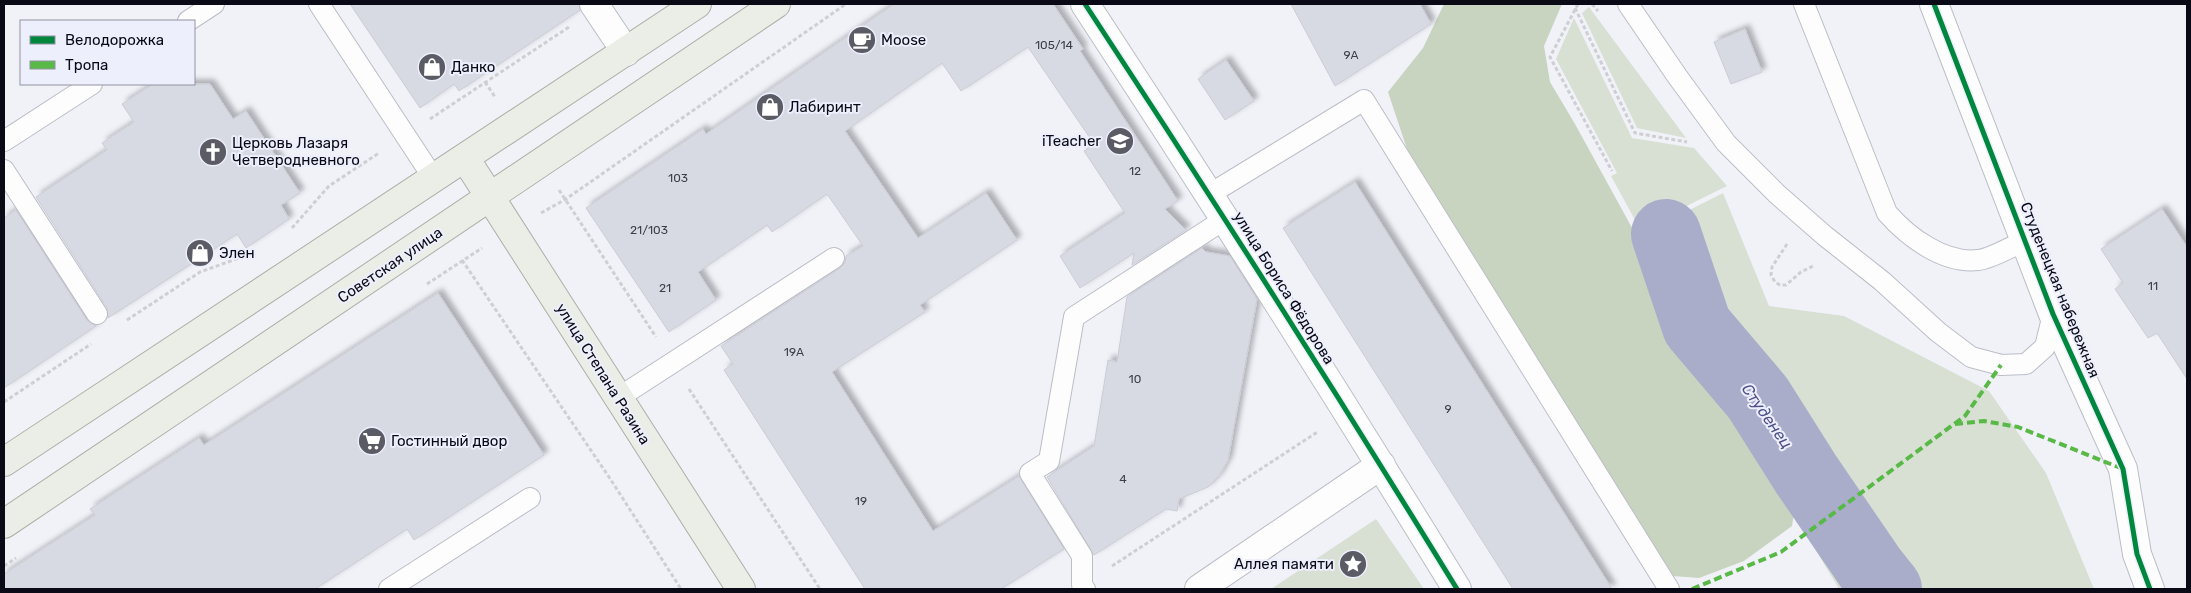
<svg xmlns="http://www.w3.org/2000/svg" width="2191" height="593" font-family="Rubik,sans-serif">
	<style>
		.green { fill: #d8e0d3 }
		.forest { fill: #c9d4c0 }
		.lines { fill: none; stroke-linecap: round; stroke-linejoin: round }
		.river { stroke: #a9adca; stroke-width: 70 }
		.building { fill: #d8dae3; stroke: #cbccd5; filter: url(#shadow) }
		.service-casing { stroke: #bcbec6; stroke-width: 22 }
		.minor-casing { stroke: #bcbec6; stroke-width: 30 }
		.primary-casing { stroke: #aab1a6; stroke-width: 30 }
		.path { stroke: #cfcfd3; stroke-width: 3; stroke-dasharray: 4 2.5; stroke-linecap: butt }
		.service { stroke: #fdfdfe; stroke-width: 20 }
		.minor { stroke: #fdfdfe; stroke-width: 28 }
		.primary { stroke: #eaeee7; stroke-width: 28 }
		.quiet { stroke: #58b947; stroke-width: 4; stroke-dasharray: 8 4; stroke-linecap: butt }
		.cycleway-casing { stroke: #edeffc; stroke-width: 8 }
		.cycleway { stroke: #00873e; stroke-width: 5 }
		.labels { text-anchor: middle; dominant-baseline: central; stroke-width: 4; stroke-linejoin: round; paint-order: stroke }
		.number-label { font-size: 12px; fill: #3d3e48 }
		.poi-label { font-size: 15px; fill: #090a15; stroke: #edeffc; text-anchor: start }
		.street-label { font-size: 15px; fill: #090a15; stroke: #edeffc }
		.water-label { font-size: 16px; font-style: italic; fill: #4e5188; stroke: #edeffc }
	</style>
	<defs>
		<filter id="shadow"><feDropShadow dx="4.5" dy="-4.5" stdDeviation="2.5" flood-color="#0004"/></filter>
	</defs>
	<rect width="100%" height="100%" fill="#f0f2f8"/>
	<g class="green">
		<polygon points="1589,7 1686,138 1637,128 1582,13"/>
		<polygon points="1574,18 1632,138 1694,148 1727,186 1640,229 1611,176 1617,173 1556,59"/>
		<polygon points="1723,193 1769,306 1844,316 1989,391 2046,473 2094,589 1839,589 1788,504 1730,346 1640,235"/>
		<polygon points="1376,519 1424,589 1271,589"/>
	</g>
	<polygon class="forest" points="1444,4 1562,4 1544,46 1550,82 1575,124 1631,226 1639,237 1654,234 1681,249 1702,297 1772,394 1793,437 1799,482 1792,526 1744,561 1699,578 1672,576 1571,418 1407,149 1388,92 1423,48"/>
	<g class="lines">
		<polyline class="river" points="1666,234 1697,326 1758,398 1806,474 1871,569 1887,589"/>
	</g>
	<g class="building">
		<polygon points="350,4 579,4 580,10 459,91 454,84 420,108"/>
		<polygon points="894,4 1053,4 1083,49 1080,51 1178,201 1165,209 1186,230 1132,265 1134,253 1080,288 1060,256 1125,213 1084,151 1094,144 1028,47 961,91 942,63 845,131 918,238 986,193 1017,240 920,305 925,312 832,372 933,531 1019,476 1064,549 1001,589 865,589 724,370 733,364 721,346 840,268 845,263 846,256 863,246 827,194 772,232 767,225 698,272 716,300 669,332 586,208 703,129 706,134"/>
		<polygon points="1291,4 1420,4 1431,24 1335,86"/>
		<polygon points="1745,29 1762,72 1731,84 1714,42"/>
		<polygon points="1226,60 1254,101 1225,120 1198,79"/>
		<polygon points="153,84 210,84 233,119 246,111 300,193 281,205 289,219 246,248 237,234 108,318 107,308 36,197 107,150 102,143 134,122 122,104"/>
		<polygon points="1355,182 1612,589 1513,589 1283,228"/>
		<polygon points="2162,209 2187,247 2187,379 2157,333 2148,338 2115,289 2123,283 2101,249"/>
		<polygon points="16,210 87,320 96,326 4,388 4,218"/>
		<polygon points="1202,248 1206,252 1230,256 1257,299 1228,460 1219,476 1208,487 1179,499 1177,511 1166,509 1094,555 1047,477 1094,446 1108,360 1117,362 1127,297"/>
		<polygon points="438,293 544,455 414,540 407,529 315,589 4,589 4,574 95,515 90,509 199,438 204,445"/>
	</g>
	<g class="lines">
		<defs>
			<g id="service">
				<polyline points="319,4 434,179"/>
				<polyline points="1628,4 1677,76 1726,143 1777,194 1825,236 1882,281 1938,332 1971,357 2001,365 2026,364 2045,347 2053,314"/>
				<path d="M 1804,4 L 1887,213 C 1908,237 1944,264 1978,260 C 1991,259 2012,246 2025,241"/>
				<polyline points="188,21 214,4"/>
				<polyline points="4,141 92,84"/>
				<polyline points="4,170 97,314"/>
				<polyline points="1210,194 1364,100 1669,589"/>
				<polyline points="618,398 834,258"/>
				<polyline points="389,589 530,498"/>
				<polyline points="1085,589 1082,585 1082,556 1030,473 1049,461 1074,317 1225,219"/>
			</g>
			<g id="minor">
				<polyline points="594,4 626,52"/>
				<path d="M 1085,4 C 1212,197 1336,392 1457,589"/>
				<polyline points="1934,4 2053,314 2123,469 2137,554 2150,589"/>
				<polyline points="1199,589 1381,465"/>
			</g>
			<g id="primary">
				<polyline points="465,158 741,589"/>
				<polyline points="4,462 697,4"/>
				<polyline points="4,524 776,4"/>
			</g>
		</defs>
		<use href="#service" class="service-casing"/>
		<use href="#minor" class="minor-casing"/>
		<use href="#primary" class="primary-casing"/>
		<g class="path">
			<polyline points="1578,4 1550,57 1612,171"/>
			<polyline points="1592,4 1598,11"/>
			<polyline points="1575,8 1635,133 1687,142"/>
			<polyline points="485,82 495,97"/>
			<polyline points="430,119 569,27"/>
			<polyline points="559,190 656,337"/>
			<polyline points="541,213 566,199 846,4"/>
			<polyline points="292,228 329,186 379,153"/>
			<polyline points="1787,244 1772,267 1771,275 1775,282 1780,285 1786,285 1801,272 1813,266"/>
			<polyline points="462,260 609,477 681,589"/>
			<polyline points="427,284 482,248"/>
			<polyline points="127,320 200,272 253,253"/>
			<polyline points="689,389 820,589"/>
			<polyline points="4,402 91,344"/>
			<polyline points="4,566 16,558"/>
			<polyline points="1112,566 1319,431"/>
		</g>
		<use href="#service" class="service"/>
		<use href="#minor" class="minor"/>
		<use href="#primary" class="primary"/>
		<g class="quiet">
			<polyline points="1955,424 1984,421 2018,427 2123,469"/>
			<polyline points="1692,589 1781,552 1965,416 2001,365"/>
		</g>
		<defs>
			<g id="cycleway">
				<path d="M 1085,4 C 1212,197 1336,392 1457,589"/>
				<polyline points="1934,4 2053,314 2123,469 2137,554 2150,589"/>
			</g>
		</defs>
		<use href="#cycleway" class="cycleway-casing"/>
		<use href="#cycleway" class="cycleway"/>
	</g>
	<defs>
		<symbol id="cafe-disc" viewBox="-11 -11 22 22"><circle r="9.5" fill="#5a5b64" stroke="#edeffc"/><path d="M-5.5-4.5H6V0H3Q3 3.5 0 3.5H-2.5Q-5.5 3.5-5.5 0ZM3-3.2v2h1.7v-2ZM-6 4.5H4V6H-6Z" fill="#fff"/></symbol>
		<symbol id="shop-disc" viewBox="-11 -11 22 22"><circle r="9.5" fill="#5a5b64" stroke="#edeffc"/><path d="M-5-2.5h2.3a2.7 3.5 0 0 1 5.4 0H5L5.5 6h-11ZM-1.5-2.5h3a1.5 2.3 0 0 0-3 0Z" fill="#fff"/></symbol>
		<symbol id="school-disc" viewBox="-11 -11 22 22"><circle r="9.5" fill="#5a5b64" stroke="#edeffc"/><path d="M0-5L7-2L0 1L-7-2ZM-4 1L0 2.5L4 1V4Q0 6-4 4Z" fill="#fff"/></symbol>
		<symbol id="church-disc" viewBox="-11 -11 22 22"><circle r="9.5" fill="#5a5b64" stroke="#edeffc"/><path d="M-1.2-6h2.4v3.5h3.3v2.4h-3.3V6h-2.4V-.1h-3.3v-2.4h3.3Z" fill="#fff"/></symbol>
		<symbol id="supermarket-disc" viewBox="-11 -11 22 22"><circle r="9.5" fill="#5a5b64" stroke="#edeffc"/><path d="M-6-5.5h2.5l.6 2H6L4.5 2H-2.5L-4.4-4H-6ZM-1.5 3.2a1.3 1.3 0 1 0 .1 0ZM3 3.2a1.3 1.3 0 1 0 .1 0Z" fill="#fff"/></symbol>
		<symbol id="sight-disc" viewBox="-11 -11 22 22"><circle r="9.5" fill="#5a5b64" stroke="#edeffc"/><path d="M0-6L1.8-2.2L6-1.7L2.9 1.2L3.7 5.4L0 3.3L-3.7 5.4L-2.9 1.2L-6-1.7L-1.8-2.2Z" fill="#fff"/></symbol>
	</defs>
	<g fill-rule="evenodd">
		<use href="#cafe-disc" x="846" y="24" width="32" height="32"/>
		<use href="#shop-disc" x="416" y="51" width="32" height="32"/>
		<use href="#shop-disc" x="754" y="91" width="32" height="32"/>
		<use href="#school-disc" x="1104" y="125" width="32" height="32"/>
		<use href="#church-disc" x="197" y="136" width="32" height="32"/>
		<use href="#shop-disc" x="184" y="237" width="32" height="32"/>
		<use href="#supermarket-disc" x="356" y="425" width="32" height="32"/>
		<use href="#sight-disc" x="1337" y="548" width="32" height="32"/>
	</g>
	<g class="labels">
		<g class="number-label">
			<text x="1054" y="45">105/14</text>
			<text x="1351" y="55">9А</text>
			<text x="1135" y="171">12</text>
			<text x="678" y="178">103</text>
			<text x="649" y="230">21/103</text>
			<text x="2153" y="286">11</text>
			<text x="665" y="288">21</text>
			<text x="794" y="352">19А</text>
			<text x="1135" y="379">10</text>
			<text x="1448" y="409">9</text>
			<text x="1123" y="479">4</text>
			<text x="861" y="501">19</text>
		</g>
		<g class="poi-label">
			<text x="881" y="40">Moose</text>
			<text x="451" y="67">Данко</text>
			<text x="789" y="107">Лабиринт</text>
			<text x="1101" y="141" text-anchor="end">iTeacher</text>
			<text x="232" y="143">Церковь Лазаря<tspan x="232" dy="17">Четверодневного</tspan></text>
			<text x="219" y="253">Элен</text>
			<text x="391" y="441">Гостинный двор</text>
			<text x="1334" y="564" text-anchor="end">Аллея памяти</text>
		</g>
		<g class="street-label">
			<text transform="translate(390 265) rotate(-34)">Советская улица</text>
			<text transform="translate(1284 288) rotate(58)">улица Бориса Фёдорова</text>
			<text transform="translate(2060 290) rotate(68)">Студенецкая набережная</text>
			<text transform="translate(603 374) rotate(58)">улица Степана Разина</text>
		</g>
		<g class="water-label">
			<text transform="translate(1767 416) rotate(55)">Студенец</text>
		</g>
	</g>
	<rect width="2191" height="593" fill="none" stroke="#090a15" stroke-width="10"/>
	<rect x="20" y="20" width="175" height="65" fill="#edeffc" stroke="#9293a0"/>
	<rect x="30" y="36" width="25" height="8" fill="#00873e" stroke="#9293a0"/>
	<text x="65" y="45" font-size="15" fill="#090a15">Велодорожка</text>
	<rect x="30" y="61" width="25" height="8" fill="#58b947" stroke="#9293a0"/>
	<text x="65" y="70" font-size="15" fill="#090a15">Тропа</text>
</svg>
